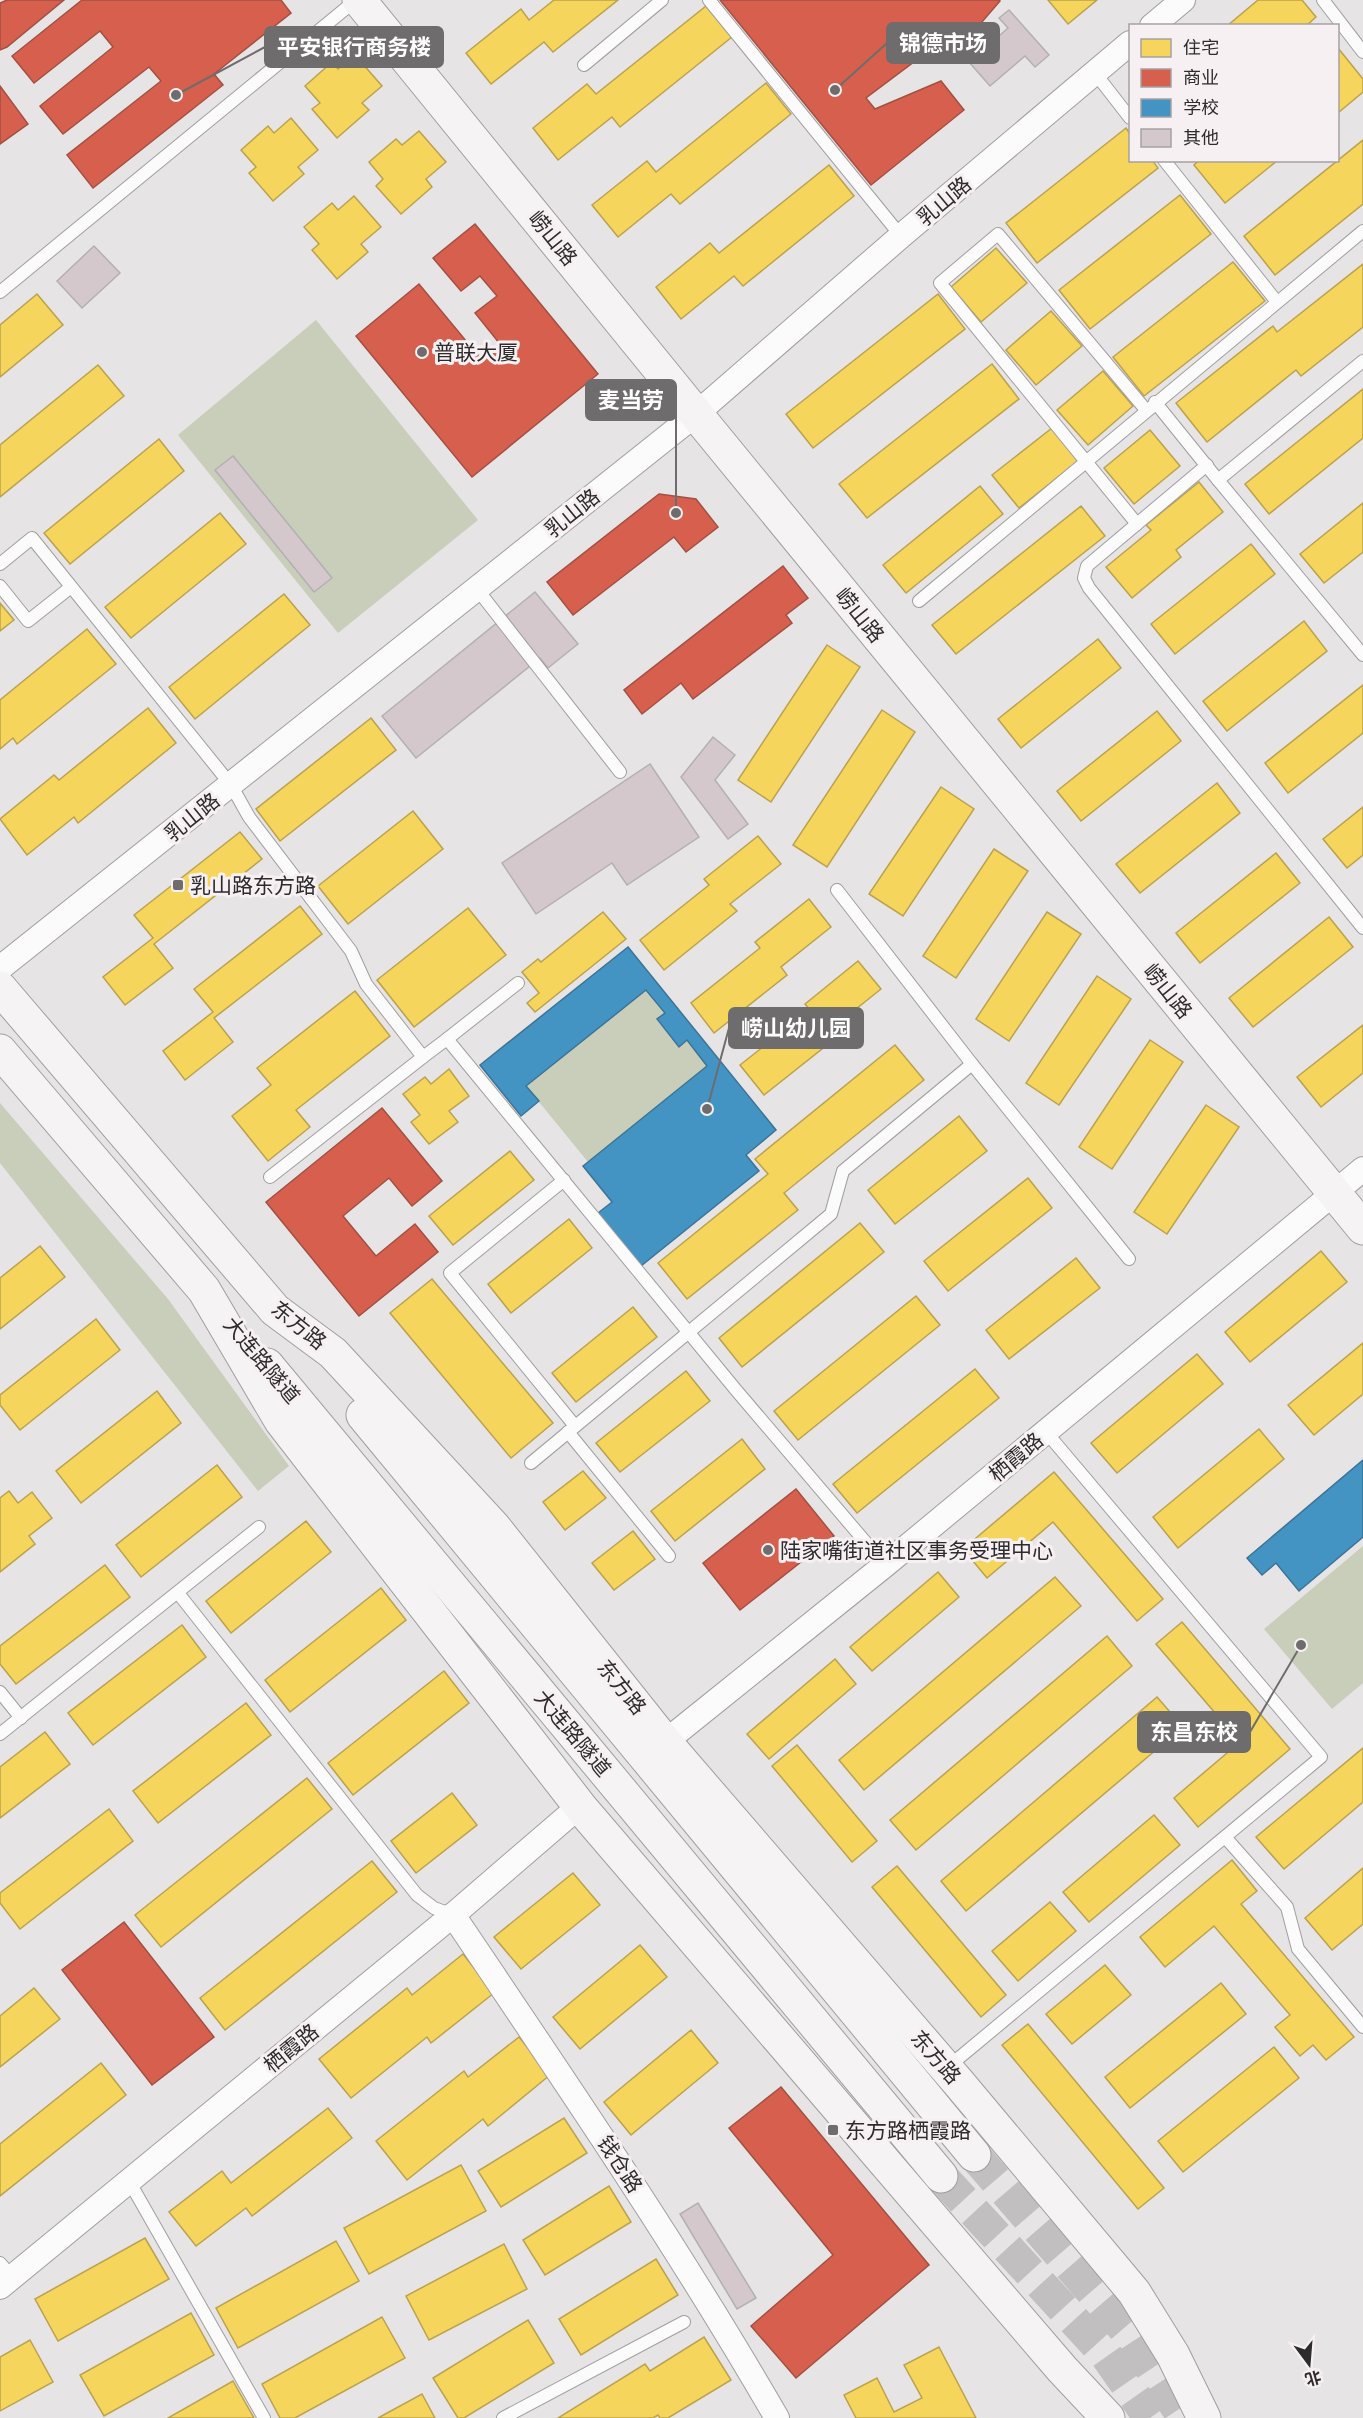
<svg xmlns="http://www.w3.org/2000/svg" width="1363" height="2418" font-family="'PT Sans','Noto Sans SC',sans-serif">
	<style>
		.green { fill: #c8ceb9 }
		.homes { fill: #f6d55c; stroke: #baa24e; stroke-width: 1.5 }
		.shops { fill: #d6604d; stroke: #a35043; stroke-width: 1.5 }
		.schools { fill: #4393c3; stroke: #3c7496; stroke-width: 1.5 }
		.building { fill: #d5c8cc; stroke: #b2b0b1; stroke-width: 1.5 }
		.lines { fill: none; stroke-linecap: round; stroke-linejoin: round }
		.secondary-tunnel { stroke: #c2bfc0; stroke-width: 33; stroke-dasharray: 33 16; stroke-linecap: butt }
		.lane-casing { stroke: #a19e9f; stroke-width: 14 }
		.street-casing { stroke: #a19e9f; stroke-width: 26 }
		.secondary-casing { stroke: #a19e9f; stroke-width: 35 }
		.lane { stroke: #fbfbfb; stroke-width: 12 }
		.street { stroke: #fbfbfb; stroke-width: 24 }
		.secondary { stroke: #f6f3f4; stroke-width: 33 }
		.poi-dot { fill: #6e6c6d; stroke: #f6f0f2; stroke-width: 2 }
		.labels { text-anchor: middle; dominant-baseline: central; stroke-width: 6; stroke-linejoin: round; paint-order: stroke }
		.street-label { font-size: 21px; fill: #2d2b2c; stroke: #f6f0f2 }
		.poi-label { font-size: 21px; fill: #2d2b2c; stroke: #f6f0f2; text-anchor: start }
		.leader { fill: none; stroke: #6e6c6d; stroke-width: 2 }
		.callout-dot { fill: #6e6c6d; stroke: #f6f0f2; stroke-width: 2 }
		.callout { fill: #6e6c6d; stroke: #6e6c6d; stroke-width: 2 }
		.callout-label { font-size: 22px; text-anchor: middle; font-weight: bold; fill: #fff }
	</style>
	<rect width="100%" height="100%" fill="#e7e4e5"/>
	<g class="green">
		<polygon points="316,320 478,520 338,633 178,435"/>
		<polygon points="646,990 665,1013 657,1020 678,1046 687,1040 707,1066 588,1162 526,1086"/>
		<polygon points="0,1103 168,1299 289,1466 258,1491 0,1163"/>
		<polygon points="1363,1546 1363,1683 1332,1709 1264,1629"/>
	</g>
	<g class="homes">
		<polygon points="554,0 618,0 553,52 544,42 491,84 466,53 521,9 529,20"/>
		<polygon points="1048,0 1097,0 1068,24"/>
		<polygon points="1258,0 1302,0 1316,17 1306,26 1227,26"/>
		<polygon points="706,6 732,37 620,127 612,117 558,160 533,128 587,84 596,94"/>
		<polygon points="1338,48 1363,79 1363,92 1338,113"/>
		<polygon points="355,55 382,86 362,103 369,110 337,138 312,109 320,103 305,86 332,62 338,69"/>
		<polygon points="766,83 791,114 680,204 671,194 618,237 592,205 647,161 656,172"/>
		<polygon points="291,118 318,150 298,167 304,174 273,201 249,173 256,167 241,150 268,126 274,133"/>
		<polygon points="1126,128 1130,134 1130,160 1152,160 1158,168 1037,263 1006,223"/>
		<polygon points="419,131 446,162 426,179 432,187 401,214 376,186 383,179 369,162 396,139 402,145"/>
		<polygon points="1363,140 1363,204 1275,275 1244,236"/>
		<polygon points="1199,160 1278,160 1225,203 1194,165"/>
		<polygon points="829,165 854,196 743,286 734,276 681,319 656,287 710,243 719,253"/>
		<polygon points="1180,195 1211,234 1090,329 1059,290"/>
		<polygon points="354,196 381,227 361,244 368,252 337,279 312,250 319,244 304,227 332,203 338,210"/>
		<polygon points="996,248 1027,283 981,322 951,287"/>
		<polygon points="1233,262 1265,301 1144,396 1113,357"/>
		<polygon points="1363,264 1363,327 1301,376 1296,370 1207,442 1176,403 1273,326 1277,332"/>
		<polygon points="37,294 63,325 0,377 0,325"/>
		<polygon points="938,294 965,329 813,448 786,414"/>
		<polygon points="1051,311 1082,346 1036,385 1006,350"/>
		<polygon points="992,364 1019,399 867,518 839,484"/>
		<polygon points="98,365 124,396 0,497 0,445"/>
		<polygon points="1103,371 1133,406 1088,445 1057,410"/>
		<polygon points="1363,389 1363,438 1269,514 1245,484"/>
		<polygon points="1052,428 1078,461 1019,508 992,475"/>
		<polygon points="1150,430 1180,466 1134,504 1104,468"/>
		<polygon points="159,439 184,471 70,564 44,533"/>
		<polygon points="1199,482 1223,512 1176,550 1181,557 1132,598 1106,567 1151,530 1146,525"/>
		<polygon points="980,486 1003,514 906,593 883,565"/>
		<polygon points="1363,503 1363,552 1324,583 1300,554"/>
		<polygon points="1081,506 1105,536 956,654 932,625"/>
		<polygon points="220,513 246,544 131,638 105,607"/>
		<polygon points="1251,544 1275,574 1175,654 1151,624"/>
		<polygon points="284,594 310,625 195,719 169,687"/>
		<polygon points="0,603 14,620 0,631"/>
		<polygon points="1304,621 1327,651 1227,731 1203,701"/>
		<polygon points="87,629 116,664 17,744 13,738 0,749 0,700"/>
		<polygon points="1098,639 1121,668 1021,748 998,719"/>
		<polygon points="827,645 860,667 771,802 738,780"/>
		<polygon points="1363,685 1363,733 1288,793 1265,763"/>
		<polygon points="148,708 176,743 78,823 74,817 27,855 0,819 54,775 59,780"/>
		<polygon points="882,710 915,732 827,867 793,845"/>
		<polygon points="1157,711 1181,741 1081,821 1057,791"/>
		<polygon points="371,718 396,750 280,841 256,809"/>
		<polygon points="1217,783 1240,813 1140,893 1116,864"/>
		<polygon points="941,787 974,809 903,916 869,894"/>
		<polygon points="1363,807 1363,855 1347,868 1323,839"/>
		<polygon points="413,811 443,849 348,924 318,886"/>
		<polygon points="240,832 262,859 154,944 173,968 125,1005 103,977 153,938 134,915"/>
		<polygon points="758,836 781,864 730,904 737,911 664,970 640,940 709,885 704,879"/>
		<polygon points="994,849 1028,871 956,978 923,956"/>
		<polygon points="1276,853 1300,883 1200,963 1176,933"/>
		<polygon points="809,899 831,927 781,967 787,975 714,1033 691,1003 760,948 755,942"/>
		<polygon points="300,906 322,934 214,1018 233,1042 185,1080 163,1051 213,1012 194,989"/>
		<polygon points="468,908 506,955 414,1027 377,980"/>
		<polygon points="603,912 626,939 535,1012 527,1003 539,993 522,972 538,959 541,962"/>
		<polygon points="1047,912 1081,934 1009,1041 976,1019"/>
		<polygon points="1329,917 1353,947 1253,1027 1229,998"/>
		<polygon points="858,961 881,989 831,1029 837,1037 764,1095 740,1065 810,1010 805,1004"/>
		<polygon points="1097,976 1131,999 1059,1105 1026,1083"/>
		<polygon points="355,991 390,1036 296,1110 310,1127 268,1161 232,1116 271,1085 257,1068"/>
		<polygon points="1363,1025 1363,1073 1321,1107 1297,1077"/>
		<polygon points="1150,1040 1183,1062 1112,1169 1079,1147"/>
		<polygon points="895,1045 924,1080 784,1193 798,1210 687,1299 658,1263 768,1174 755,1159"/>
		<polygon points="449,1069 469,1096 449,1111 458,1122 429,1144 411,1122 420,1115 403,1094 425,1077 431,1084"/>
		<polygon points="1206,1105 1239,1127 1167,1234 1134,1212"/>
		<polygon points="959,1116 987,1151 895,1224 868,1190"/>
		<polygon points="510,1151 534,1180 453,1245 429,1216"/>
		<polygon points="1028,1178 1052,1208 948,1291 924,1261"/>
		<polygon points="569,1219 592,1248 511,1313 488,1284"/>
		<polygon points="860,1223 884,1252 742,1367 719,1338"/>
		<polygon points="40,1246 65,1277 0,1329 0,1278"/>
		<polygon points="1321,1251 1347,1282 1250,1362 1225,1332"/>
		<polygon points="1076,1258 1100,1288 1009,1359 986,1330"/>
		<polygon points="432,1279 553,1423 511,1458 390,1313"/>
		<polygon points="916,1296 940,1325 798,1440 774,1411"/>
		<polygon points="633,1307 657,1337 576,1402 552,1373"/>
		<polygon points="96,1319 120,1350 20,1430 0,1405 0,1395"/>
		<polygon points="1363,1343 1363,1394 1314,1435 1288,1405"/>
		<polygon points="1197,1354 1223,1384 1117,1473 1091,1443"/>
		<polygon points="975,1369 999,1398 857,1513 833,1484"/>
		<polygon points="686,1371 710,1401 620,1472 596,1443"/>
		<polygon points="157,1391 181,1423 81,1503 56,1471"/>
		<polygon points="1259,1429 1284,1459 1178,1548 1153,1517"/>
		<polygon points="742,1439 765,1469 675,1541 651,1511"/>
		<polygon points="217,1465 242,1497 141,1577 116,1545"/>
		<polygon points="583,1471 606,1498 565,1530 543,1502"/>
		<polygon points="1054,1472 1163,1599 1137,1621 1053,1522 987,1578 963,1549"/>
		<polygon points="9,1491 18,1503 32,1492 52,1518 29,1536 35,1544 0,1572 0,1498"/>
		<polygon points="306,1521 331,1552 231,1633 206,1601"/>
		<polygon points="633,1531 655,1559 614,1590 592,1563"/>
		<polygon points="105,1565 130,1597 16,1684 0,1664 0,1646"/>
		<polygon points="938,1572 959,1597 872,1671 850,1647"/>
		<polygon points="1055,1577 1081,1606 864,1790 839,1760"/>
		<polygon points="381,1588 406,1620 290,1712 265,1680"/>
		<polygon points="1182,1622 1290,1749 1198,1827 1174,1798 1240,1742 1156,1644"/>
		<polygon points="182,1625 206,1657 93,1745 68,1713"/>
		<polygon points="1107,1636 1132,1666 916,1850 890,1820"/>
		<polygon points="835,1659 856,1684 769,1759 747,1734"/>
		<polygon points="444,1671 469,1703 353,1795 328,1763"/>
		<polygon points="1157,1697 1183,1727 966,1911 941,1881"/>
		<polygon points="246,1703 271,1735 158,1823 133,1791"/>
		<polygon points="45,1732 70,1764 0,1818 0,1767"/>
		<polygon points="797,1745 877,1841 852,1862 772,1766"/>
		<polygon points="1363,1748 1363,1802 1284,1869 1256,1837"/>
		<polygon points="307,1778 332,1809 161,1947 135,1915"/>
		<polygon points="452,1793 477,1825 416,1873 391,1841"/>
		<polygon points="109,1809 133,1841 20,1929 0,1903 0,1893"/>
		<polygon points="1154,1815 1180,1845 1089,1922 1063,1892"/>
		<polygon points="1232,1860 1257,1891 1241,1904 1354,2037 1326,2060 1313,2045 1300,2056 1275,2027 1290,2015 1214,1926 1165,1967 1140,1937"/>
		<polygon points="372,1861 397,1892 225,2030 200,1998"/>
		<polygon points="897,1866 1006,1995 981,2017 872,1887"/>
		<polygon points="1363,1868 1363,1924 1332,1950 1305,1918"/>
		<polygon points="573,1873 600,1905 521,1969 494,1937"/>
		<polygon points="1050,1902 1076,1931 1018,1981 992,1951"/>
		<polygon points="640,1945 667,1977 580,2049 553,2017"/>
		<polygon points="463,1954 494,1993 431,2043 427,2037 351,2098 319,2059 407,1988 412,1995"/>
		<polygon points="1105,1965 1131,1995 1072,2044 1046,2014"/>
		<polygon points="1221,1983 1246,2014 1130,2108 1105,2077"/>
		<polygon points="34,1988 60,2019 0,2067 0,2016"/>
		<polygon points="1028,2024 1164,2188 1138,2209 1002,2045"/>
		<polygon points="691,2030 718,2063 631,2135 604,2102"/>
		<polygon points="519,2037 550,2075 488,2126 483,2119 407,2180 376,2141 464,2071 468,2077"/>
		<polygon points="1274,2047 1299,2078 1183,2172 1158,2141"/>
		<polygon points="101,2063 126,2095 0,2196 0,2144"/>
		<polygon points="328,2108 352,2138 252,2216 246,2208 196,2246 169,2212 222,2171 231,2183"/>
		<polygon points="564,2118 587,2153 501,2207 478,2171"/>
		<polygon points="461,2165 486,2211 369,2274 344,2228"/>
		<polygon points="609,2186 631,2222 545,2275 523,2240"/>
		<polygon points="145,2238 169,2279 58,2341 35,2299"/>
		<polygon points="336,2241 359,2281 238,2348 216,2308"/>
		<polygon points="504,2244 527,2289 429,2340 406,2296"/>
		<polygon points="656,2259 678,2295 581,2355 559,2319"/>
		<polygon points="191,2313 214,2355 104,2416 80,2375"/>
		<polygon points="382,2317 405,2358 295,2418 280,2418 262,2384"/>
		<polygon points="528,2320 554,2363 464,2418 458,2418 433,2378"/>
		<polygon points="704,2337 731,2380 668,2418 660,2418 658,2415 653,2418 558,2418 645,2364 650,2371"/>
		<polygon points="30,2340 53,2382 0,2411 0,2357"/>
		<polygon points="939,2347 976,2418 856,2418 844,2395 877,2378 894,2412 922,2398 904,2365"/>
		<polygon points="233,2381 254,2418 168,2418"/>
		<polygon points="422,2394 435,2418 378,2418"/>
	</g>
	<g class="shops">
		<polygon points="7,0 64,0 7,47 0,50 0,3"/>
		<polygon points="82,0 281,0 291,13 214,74 223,85 93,188 67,155 161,81 149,67 63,134 40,106 113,47 100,31 34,83 12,56"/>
		<polygon points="720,0 998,0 1000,1 975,30 966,23 866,98 875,109 941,81 964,110 871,185"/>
		<polygon points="0,86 28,124 0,144"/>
		<polygon points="475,224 598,374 472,477 356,336 419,284 481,359 500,344 475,313 497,296 480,276 461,291 433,258"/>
		<polygon points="659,494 696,499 718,527 686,552 674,537 573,615 547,582"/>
		<polygon points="783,566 808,598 786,615 792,623 693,699 681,683 642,714 624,690"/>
		<polygon points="382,1108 442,1181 412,1206 389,1178 343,1216 376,1256 415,1224 438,1252 359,1316 266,1202"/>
		<polygon points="796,1489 834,1536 740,1610 703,1563"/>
		<polygon points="124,1922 214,2037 152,2085 62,1970"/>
		<polygon points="781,2087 929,2265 796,2378 751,2326 833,2255 729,2128"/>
	</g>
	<g class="schools">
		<polygon points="628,947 776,1130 746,1155 759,1171 641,1266 598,1213 612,1202 583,1166 707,1066 687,1040 679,1047 657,1019 665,1013 646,990 526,1086 539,1101 521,1116 480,1065"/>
		<polygon points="1363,1460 1363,1537 1299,1591 1276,1563 1262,1575 1247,1558"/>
	</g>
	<g class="building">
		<polygon points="1009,10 1049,55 1035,67 1025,56 990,86 969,62 1008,28 999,18"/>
		<polygon points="94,246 120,273 82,308 57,281"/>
		<polygon points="233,456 332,578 314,592 215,470"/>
		<polygon points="535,592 578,644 548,668 540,658 416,758 382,716"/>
		<polygon points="713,737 735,755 715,780 748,824 728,839 681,777"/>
		<polygon points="650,764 699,837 627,885 612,863 536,914 502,863"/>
		<polygon points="698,2203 756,2298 737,2309 680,2214"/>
	</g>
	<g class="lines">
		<g class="secondary-tunnel">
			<polyline points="974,2155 1128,2333 1184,2418"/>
			<polyline points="941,2176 1106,2355 1150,2418"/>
		</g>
		<defs>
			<g id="lane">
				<polyline points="709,0 901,236"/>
				<polyline points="1323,0 1363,52"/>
				<polyline points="584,65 662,0"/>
				<polyline points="1095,73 1130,118"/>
				<polyline points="1164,160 1277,302"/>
				<polyline points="0,292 356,0"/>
				<polyline points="1363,361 1218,480 1363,655"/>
				<polyline points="1155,402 1218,480"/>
				<polyline points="1207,465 1087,566 1084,578 1089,588 1363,928"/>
				<polyline points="1137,524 940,283 998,234 1146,410"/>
				<polyline points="0,564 32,538 231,785 249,817 351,951 366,984 423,1057 270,1177"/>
				<polyline points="0,586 28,621 71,587"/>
				<polyline points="477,589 620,772"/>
				<polyline points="919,601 1363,231"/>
				<polyline points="837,890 972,1064"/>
				<polyline points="447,1039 518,983"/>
				<polyline points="423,1057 447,1039 736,1390 885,1565"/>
				<polyline points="564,1180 450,1273 575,1426"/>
				<polyline points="568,1432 669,1556"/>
				<polyline points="531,1463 831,1214 843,1171 972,1064 1129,1259"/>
				<polyline points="178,1593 417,1895 434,1908 453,1915"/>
				<polyline points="0,1692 21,1718"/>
				<polyline points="0,1734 259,1527"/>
				<polyline points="1225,1837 1287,1907 1298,1949 1363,2027"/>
				<polyline points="948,2067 1321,1757 1046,1432"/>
				<polyline points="129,2181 264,2418"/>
				<polyline points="0,2263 12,2277"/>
				<polyline points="503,2418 684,2322"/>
			</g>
			<g id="street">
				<polyline points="1152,26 1183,0"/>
				<polyline points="0,968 696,414 901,236 1130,43"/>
				<polyline points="665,1742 885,1565 1363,1169"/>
				<path d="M 453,1915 C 564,2080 677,2245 777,2418"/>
				<polyline points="0,2287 453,1915 568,1816 582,1809"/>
			</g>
			<g id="secondary">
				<polyline points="359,0 696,414 1363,1228"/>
				<polyline points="0,988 275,1310 333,1353 494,1527 665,1742 958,2082 1134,2292 1173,2355 1204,2418"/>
				<polyline points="0,1051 204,1290 281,1421 582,1809 1062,2369 1108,2418"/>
				<polyline points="267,1365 941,2176"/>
				<polyline points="363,1415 974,2155"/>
			</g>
		</defs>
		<use href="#lane" class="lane-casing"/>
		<use href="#street" class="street-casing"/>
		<use href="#secondary" class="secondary-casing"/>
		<use href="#lane" class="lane"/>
		<use href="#street" class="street"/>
		<use href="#secondary" class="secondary"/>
	</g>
	<g class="poi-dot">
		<circle cx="422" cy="352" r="6"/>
		<rect x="172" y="879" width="12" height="12" rx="3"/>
		<circle cx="768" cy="1550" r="6"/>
		<rect x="827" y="2124" width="12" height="12" rx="3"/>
	</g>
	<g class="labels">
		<g class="street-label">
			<text transform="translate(944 201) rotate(-40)">乳山路</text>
			<text transform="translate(553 238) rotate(51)">崂山路</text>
			<text transform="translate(572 513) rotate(-39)">乳山路</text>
			<text transform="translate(860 615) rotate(51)">崂山路</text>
			<text transform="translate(192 817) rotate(-39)">乳山路</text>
			<text transform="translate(1168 991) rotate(51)">崂山路</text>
			<text transform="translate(299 1325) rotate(39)">东方路</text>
			<text transform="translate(262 1360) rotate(50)">大连路隧道</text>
			<text transform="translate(1016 1457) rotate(-40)">栖霞路</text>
			<text transform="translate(622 1687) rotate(51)">东方路</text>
			<text transform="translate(573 1733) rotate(50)">大连路隧道</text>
			<text transform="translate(291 2048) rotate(-39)">栖霞路</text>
			<text transform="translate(936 2057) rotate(49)">东方路</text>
			<text transform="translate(620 2164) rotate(57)">钱仓路</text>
		</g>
		<g class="poi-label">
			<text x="434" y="352">普联大厦</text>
			<text x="190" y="885">乳山路东方路</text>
			<text x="780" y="1550">陆家嘴街道社区事务受理中心</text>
			<text x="845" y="2130">东方路栖霞路</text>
		</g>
	</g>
	<path class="leader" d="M835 90L887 43M176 95L265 47M676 513L676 400M707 1109L729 1028M1301 1645L1250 1732"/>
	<g class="callout-dot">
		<circle cx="835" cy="90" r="6"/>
		<circle cx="176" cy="95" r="6"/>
		<circle cx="676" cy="513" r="6"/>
		<circle cx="707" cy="1109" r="6"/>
		<circle cx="1301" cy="1645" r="6"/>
	</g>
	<g class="callout">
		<rect x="887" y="23" width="112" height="40" rx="6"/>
		<rect x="265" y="27" width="178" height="40" rx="6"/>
		<rect x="586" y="380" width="90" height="40" rx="6"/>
		<rect x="729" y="1008" width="134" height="40" rx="6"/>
		<rect x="1138" y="1712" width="112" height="40" rx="6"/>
	</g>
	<g class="callout-label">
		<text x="943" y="51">锦德市场</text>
		<text x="354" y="55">平安银行商务楼</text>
		<text x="631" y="408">麦当劳</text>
		<text x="796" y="1036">崂山幼儿园</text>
		<text x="1194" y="1740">东昌东校</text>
	</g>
	<rect x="1129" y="24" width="210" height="138" fill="#f6f0f2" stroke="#a6a1a3" stroke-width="1.5"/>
	<rect x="1141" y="39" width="30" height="18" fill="#f6d55c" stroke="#a6a1a3" stroke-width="1.5"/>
	<text x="1183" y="54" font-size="18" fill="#2d2b2c">住宅</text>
	<rect x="1141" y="69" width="30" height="18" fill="#d6604d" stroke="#a6a1a3" stroke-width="1.5"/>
	<text x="1183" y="84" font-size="18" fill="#2d2b2c">商业</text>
	<rect x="1141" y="99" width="30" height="18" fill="#4393c3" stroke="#a6a1a3" stroke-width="1.5"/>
	<text x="1183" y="114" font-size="18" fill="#2d2b2c">学校</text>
	<rect x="1141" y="129" width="30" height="18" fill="#d5c8cc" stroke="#a6a1a3" stroke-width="1.5"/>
	<text x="1183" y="144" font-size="18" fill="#2d2b2c">其他</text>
	<g transform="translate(1309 2364) rotate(164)" stroke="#f6f0f2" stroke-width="4.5" paint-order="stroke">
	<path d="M0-4.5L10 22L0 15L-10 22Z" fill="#2d2b2c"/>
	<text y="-9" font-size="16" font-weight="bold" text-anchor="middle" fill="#2d2b2c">北</text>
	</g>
</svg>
